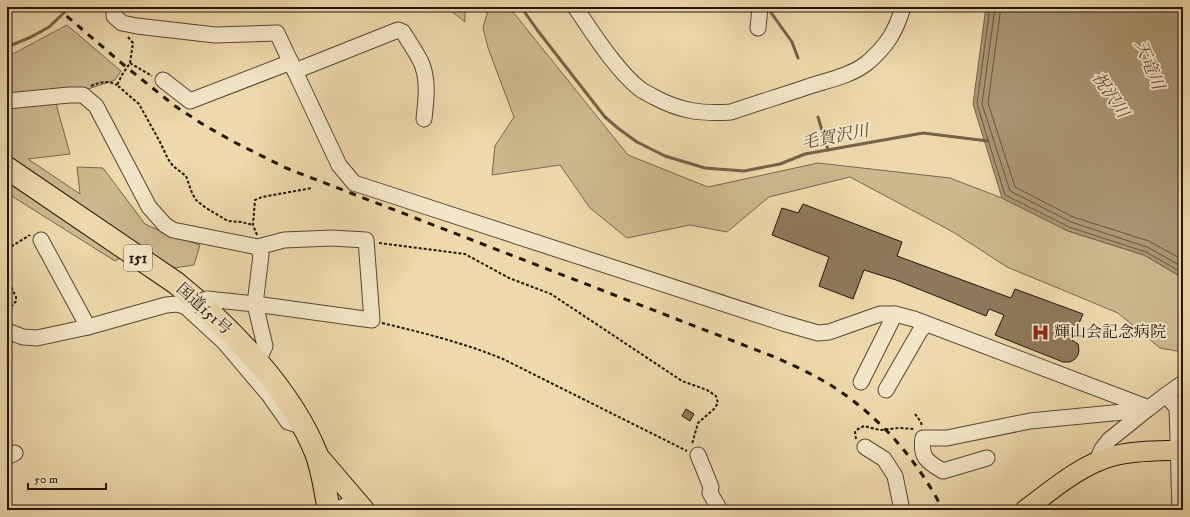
<svg xmlns="http://www.w3.org/2000/svg" width="1190" height="517" font-family="'IM FELL DW Pica','Noto Serif JP',serif">
	<style>
		.green { fill: #cbb88f; stroke: #78664b }
		.water { fill: #a99673; stroke: #756248 }
		.lines { fill: none; stroke-linecap: round; stroke-linejoin: round }
		.shore { stroke: #68553d; stroke-width: 1 }
		.stream { stroke: #756248; stroke-width: 3 }
		.building { fill: #8d7a5c; stroke: #261407 }
		.minor-casing { stroke: #584530; stroke-width: 17 }
		.major-casing { stroke: #261407; stroke-width: 21 }
		.highway-casing { stroke: #261407; stroke-width: 24 }
		.path { stroke: #261407; stroke-width: 2; stroke-dasharray: 3 2; stroke-linecap: butt }
		.minor { stroke: #f3e6c8; stroke-width: 15 }
		.major { stroke: #edd9ab; stroke-width: 19 }
		.highway { stroke: #edd9ab; stroke-width: 22 }
		.rail { stroke: #261407; stroke-width: 3; stroke-dasharray: 7 7; stroke-linecap: butt }
		.minor-bridge-casing { stroke: #584530; stroke-width: 17; stroke-linecap: butt }
		.minor-bridge { stroke: #f3e6c8; stroke-width: 15 }
		.labels { text-anchor: middle; dominant-baseline: central; stroke-width: 4; stroke-linejoin: round; paint-order: stroke }
		.shield { fill: #f3e6c8; stroke: #645341; stroke-width: 1 }
		.shield-label { font-size: 15px; font-weight: bold; fill: #261407 }
		.street-label { font-size: 16px; fill: #261407; stroke: #f3e6c8 }
		.poi-label { font-size: 16px; fill: #261407; stroke: #f3e6c8; text-anchor: start }
		.water-label { font-size: 17px; font-style: italic; fill: #5a4832; stroke: #f3e6c8 }
	</style>
	<rect width="100%" height="100%" fill="#edd9ab"/>
	<filter id="stains"><feTurbulence type="fractalNoise" baseFrequency=".005" numOctaves="4"/><feColorMatrix values="0 0 0 0 .2 0 0 0 0 .09 0 0 0 0 .02 0 0 0 .5 -.17"/></filter>
	<radialGradient id="worn" r=".72"><stop offset=".6" stop-color="#630" stop-opacity="0"/><stop offset="1" stop-color="#630" stop-opacity=".3"/></radialGradient>
	<g class="green">
		<polygon points="446,7 465,7 465,22"/>
		<polygon points="488,10 513,12 628,155 708,187 818,163 950,178 1002,198 1068,231 1144,255 1183,278 1183,352 1160,348 1118,313 1007,267 953,232 850,177 769,197 727,232 690,225 627,238 590,208 560,165 492,175 495,146 514,117 488,48 483,28"/>
		<polygon points="67,25 121,71 115,80 55,100 70,154 28,159 80,194 77,167 103,168 145,224 167,234 200,245 194,265 167,269 140,248 115,261 7,193 7,57"/>
	</g>
	<polygon class="water" points="986,7 1183,7 1183,278 1144,255 1068,231 1002,198 973,104"/>
	<g class="lines">
		<g class="shore">
			<polyline points="990,7 977,104 1005,195 1069,227 1146,252 1183,273"/>
			<polyline points="995,7 982,104 1010,191 1071,222 1147,247 1183,267"/>
			<polyline points="1001,7 988,103 1015,187 1073,217 1149,241 1183,260"/>
		</g>
		<g class="stream">
			<polyline points="521,7 538,31 587,94 605,117 619,129 637,142 665,156 705,168 744,171 780,164 805,154 923,133 988,141"/>
			<polyline points="767,7 792,42 798,58"/>
			<polyline points="7,47 31,37 49,27 70,7"/>
			<polyline points="818,117 828,150"/>
		</g>
	</g>
	<g class="building">
		<polygon points="803,204 902,242 897,256 1011,298 1015,289 1083,314 1072,340 1078,344 1079,350 1078,355 1075,359 1070,362 1063,362 995,335 1004,315 989,309 986,316 896,280 864,270 853,299 819,286 829,257 772,235 782,208 798,213"/>
		<polygon points="686,409 694,414 690,421 682,416"/>
	</g>
	<g class="lines">
		<defs>
			<g id="minor">
				<polyline points="114,7 114,16 122,23 137,26 215,35 277,33 339,165 354,183 783,323 818,333 829,332 880,314 895,314 914,319 1149,408 1166,395 1177,408 1180,510"/>
				<path d="M 575,7 C 593,33 616,70 640,89 C 644,92 649,94 654,97 C 680,111 701,114 731,112 C 757,103 784,95 810,86 C 829,80 852,75 867,63 C 887,46 896,31 903,7"/>
				<polyline points="758,28 760,7"/>
				<path d="M 295,71 L 398,30 L 403,32 C 409,42 416,52 421,62 C 429,80 426,100 424,119"/>
				<polyline points="163,80 190,101 291,62"/>
				<polyline points="7,101 69,95 83,95 96,106 149,207 165,225 173,230 258,247 284,240 332,238 366,240 372,320 255,304 207,299"/>
				<polyline points="41,240 88,327"/>
				<polyline points="7,331 23,337 37,338 88,327 166,305 177,304 186,307 224,342 269,395 288,422 303,427"/>
				<polyline points="258,361 265,346 255,304 261,255 258,247"/>
				<polyline points="861,382 895,314"/>
				<polyline points="886,390 920,331 926,324"/>
				<polyline points="1166,395 1183,383"/>
				<polyline points="865,447 884,459 895,476 902,510"/>
				<polyline points="698,455 711,487 710,493 720,510"/>
				<polyline points="7,457 15,453"/>
				<path d="M 987,458 L 943,471 C 927,462 920,457 923,438 L 947,438 L 1030,421 L 1123,412 L 1140,405"/>
				<polyline points="1096,463 1102,449 1109,440 1149,408"/>
				<polyline points="336,510 357,500"/>
			</g>
			<g id="major">
				<polyline points="317,454 365,510"/>
				<path d="M 1025,510 C 1052,490 1080,465 1113,456 C 1136,450 1160,451 1183,450"/>
			</g>
			<path id="highway" d="M 7,168 L 176,283 C 229,326 291,390 316,453 C 323,471 325,491 329,510"/>
		</defs>
		<use href="#minor" class="minor-casing"/>
		<use href="#major" class="major-casing"/>
		<use href="#highway" class="highway-casing"/>
		<g class="path">
			<polyline points="128,37 133,43 130,63 122,75 117,85 139,104 160,142 168,159 173,166 186,176 192,193 196,200 206,208 228,221 241,222 253,225"/>
			<polyline points="130,63 152,76"/>
			<path d="M 91,86 C 100,82 107,80 117,85"/>
			<polyline points="257,235 253,225 255,200 262,197 312,188"/>
			<polyline points="379,243 465,254 509,278 551,294 682,381 707,390 716,396 718,403 714,409 698,423 692,444"/>
			<polyline points="7,249 30,235"/>
			<polyline points="7,278 16,297 16,301 13,305 7,307"/>
			<path d="M 382,323 C 424,333 464,343 503,359 L 687,451"/>
			<polyline points="915,414 921,422 922,427"/>
			<polyline points="856,439 855,432 858,429 864,426 880,430 899,428 915,429"/>
		</g>
		<use href="#minor" class="minor"/>
		<use href="#major" class="major"/>
		<use href="#highway" class="highway"/>
		<path class="rail" d="M 56,7 L 125,66 L 175,106 L 204,125 L 234,142 L 286,168 L 772,356 C 793,365 815,375 835,388 C 881,418 918,461 943,510"/>
		<defs>
			<polyline id="minor-bridge" points="192,305 207,299"/>
		</defs>
		<use href="#minor-bridge" class="minor-bridge-casing"/>
		<use href="#minor-bridge" class="minor-bridge"/>
	</g>
	<defs>
		<symbol id="hospital-bare" viewBox="-9 -9 18 18"><path d="M-5-5h3v3.5h4V-5h3V5h-3V1.5h-4V5h-3Z" fill="#8f2418" stroke="#f3e6c8" stroke-width="2.5" paint-order="stroke"/></symbol>
	</defs>
	<g fill-rule="evenodd">
		<use href="#hospital-bare" x="1028" y="320" width="25" height="25"/>
	</g>
	<g class="labels">
		<rect class="shield" x="124" y="245" width="28" height="26" rx="3"/>
		<g class="shield-label">
			<text x="138" y="258">151</text>
		</g>
		<g class="street-label">
			<text transform="translate(204 309) rotate(42)">国道151号</text>
		</g>
		<g class="poi-label">
			<text x="1054" y="332">輝山会記念病院</text>
		</g>
		<g class="water-label">
			<text transform="translate(1149 65) rotate(68)">天竜川</text>
			<text transform="translate(1110 95) rotate(56)">祝沢川</text>
			<text transform="translate(835 137) rotate(-11)">毛賀沢川</text>
		</g>
	</g>
	<rect width="1190" height="517" fill="none" stroke="#edd9ab" stroke-width="24"/>
	<rect x="8" y="8" width="1174" height="501" fill="none" stroke="#261407" stroke-width="2"/>
	<rect x="12" y="12" width="1166" height="493" fill="none" stroke="#261407"/>
	<path d="M28 483v6h78v-6" fill="none" stroke="#261407" stroke-width="2"/>
	<text x="34" y="483" font-size="12" fill="#261407" stroke="#f3e6c8" stroke-width="3" paint-order="stroke">50 m</text>
	<rect width="100%" height="100%" filter="url(#stains)"/>
	<rect width="100%" height="100%" fill="url(#worn)"/>
</svg>
